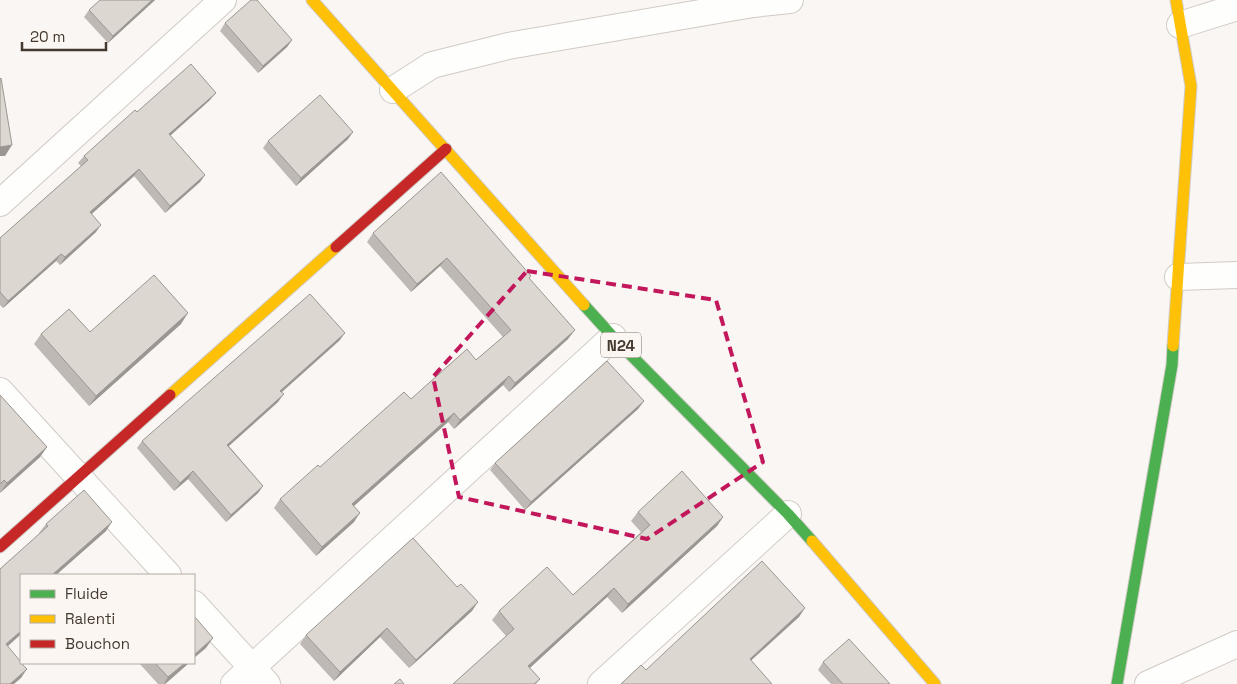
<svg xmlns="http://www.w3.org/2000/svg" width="1237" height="684" font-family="'Space Grotesk',sans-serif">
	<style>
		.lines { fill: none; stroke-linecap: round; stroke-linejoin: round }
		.street-casing { stroke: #d1cbc5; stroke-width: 28 }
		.fast-casing { stroke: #d1cbc5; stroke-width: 13 }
		.slow-casing { stroke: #d1cbc5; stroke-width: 13 }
		.jam-casing { stroke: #d1cbc5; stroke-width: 13 }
		.street { stroke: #fefefd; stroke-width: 26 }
		.fast { stroke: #4caf50; stroke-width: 11 }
		.slow { stroke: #ffc107; stroke-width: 11 }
		.jam { stroke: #c62828; stroke-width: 11 }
		.wall { fill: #beb9b4 }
		.shaded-wall { fill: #9b9692 }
		.building { fill: #ddd7d1; stroke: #9b9692 }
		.marked { fill: none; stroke: #c2185b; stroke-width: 4; stroke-dasharray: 10 6; stroke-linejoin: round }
		.labels { text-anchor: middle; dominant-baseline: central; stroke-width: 4; stroke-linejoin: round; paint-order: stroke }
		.shield { fill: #fbf6f1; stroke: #7a7269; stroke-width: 1 }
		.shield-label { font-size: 15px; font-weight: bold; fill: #43392f }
	</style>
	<rect width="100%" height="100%" fill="#f9f6f3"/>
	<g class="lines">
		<defs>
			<g id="street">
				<polyline points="1180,25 1237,7"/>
				<polyline points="393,90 432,65 508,46 753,4 790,0"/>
				<polyline points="0,203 223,0"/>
				<polyline points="1178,277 1237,275"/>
				<polyline points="0,391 168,575"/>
				<polyline points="194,604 267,684"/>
				<polyline points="234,684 613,337"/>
				<polyline points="601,684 788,514"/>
				<polyline points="1148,684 1237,644"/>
			</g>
			<g id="fast">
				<polyline points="584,305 613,337 788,514 812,541"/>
				<polyline points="1117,684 1172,365 1173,346"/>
			</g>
			<g id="slow">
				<polyline points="312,0 584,305"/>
				<polyline points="1173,346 1191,86 1176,0"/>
				<polyline points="170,395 336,247"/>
				<polyline points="812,541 935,684"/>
			</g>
			<g id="jam">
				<polyline points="336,247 446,149"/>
				<polyline points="0,547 170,395"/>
			</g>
		</defs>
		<use href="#street" class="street-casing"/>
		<use href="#fast" class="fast-casing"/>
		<use href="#slow" class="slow-casing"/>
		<use href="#jam" class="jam-casing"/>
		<use href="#street" class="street"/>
		<use href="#fast" class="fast"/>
		<use href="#slow" class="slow"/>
		<use href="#jam" class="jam"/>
	</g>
	<g class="wall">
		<polygon points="155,0 108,43 84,17 89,10"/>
		<polygon points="225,23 292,40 287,47 258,73 220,31"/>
		<polygon points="210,100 170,136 205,175 200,182 165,213 134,176 91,214 96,232 60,265 56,261 3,308 0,305 0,238 81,166 78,163 84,156 137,112"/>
		<polygon points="353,132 348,139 296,186 263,148 268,141"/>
		<polygon points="373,233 529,278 568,339 509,392 503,385 454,429 448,422 354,506 354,522 316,556 274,508 280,499 320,467 411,399 476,360 503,337 440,266 411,292 367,242"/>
		<polygon points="181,324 89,406 34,344 41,334 90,332"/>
		<polygon points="340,340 282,392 278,402 229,446 263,486 258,493 226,522 188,479 174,491 137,448 142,441"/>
		<polygon points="0,395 47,447 40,457 0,493"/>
		<polygon points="644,401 638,409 525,510 490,470 495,463"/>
		<polygon points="638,512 723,517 717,526 622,613 607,597 530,668 540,679 536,684 453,684 506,636 492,620 499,611 573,595 641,532 631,521"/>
		<polygon points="46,524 106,531 56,575 21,575 21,634 8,646 21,678 0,684 0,569 40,534 39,533"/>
		<polygon points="472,611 409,668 380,637 334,681 300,644 306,635"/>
		<polygon points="823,662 890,684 831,684 818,670"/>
		<polygon points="139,663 189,663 165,684 158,684"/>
	</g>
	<g class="shaded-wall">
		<polygon points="152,0 155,0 108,43 113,36"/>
		<polygon points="292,40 287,47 258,73 263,66"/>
		<polygon points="216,93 210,100 164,141 169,134"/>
		<polygon points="353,132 348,139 296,186 301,178"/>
		<polygon points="12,145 5,156 0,156 0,147"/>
		<polygon points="139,169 134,176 85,220 90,212"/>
		<polygon points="205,175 200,182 165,213 170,206"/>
		<polygon points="101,225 96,232 60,265 65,257"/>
		<polygon points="61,254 56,261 3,308 8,301"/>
		<polygon points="447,258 440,266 411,292 417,284"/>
		<polygon points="188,313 181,324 89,406 96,396"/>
		<polygon points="575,330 568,339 509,392 515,383"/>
		<polygon points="345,333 340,340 275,398 280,391"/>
		<polygon points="509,376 503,385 454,429 460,420"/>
		<polygon points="284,394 278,402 222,452 227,445"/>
		<polygon points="644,401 638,409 525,510 531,502"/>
		<polygon points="454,413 448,422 346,513 352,504"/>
		<polygon points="47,447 40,457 0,493 7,483"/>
		<polygon points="193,471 188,479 174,491 180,483"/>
		<polygon points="263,486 258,493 226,522 231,515"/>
		<polygon points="360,513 354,522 316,556 322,547"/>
		<polygon points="723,517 717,526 622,613 628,604"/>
		<polygon points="112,522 106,531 56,575 52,575"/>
		<polygon points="614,588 607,597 522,675 528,666"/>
		<polygon points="478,602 472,611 409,668 416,660"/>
		<polygon points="805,608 799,617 744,667 750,659"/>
		<polygon points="387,628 380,637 334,681 340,672"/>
		<polygon points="21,631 21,634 0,653 6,644"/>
		<polygon points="213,638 206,648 194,658 194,655"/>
		<polygon points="185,663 189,663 165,684 164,684 168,677"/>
		<polygon points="27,669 21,678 14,684 10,684"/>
	</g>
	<g class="building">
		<polygon points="100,0 152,0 113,36 89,10"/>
		<polygon points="251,0 257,0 292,40 263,66 225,23"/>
		<polygon points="191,64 216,93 169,134 205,175 170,206 139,169 90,212 101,225 65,257 61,254 8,301 0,292 0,238 88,160 84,156 135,110 137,112"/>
		<polygon points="1,78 12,145 0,147 0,79"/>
		<polygon points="320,95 353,132 301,178 268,141"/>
		<polygon points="441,172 531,276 529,278 575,330 515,383 509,376 460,420 454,413 352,504 360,513 322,547 280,499 318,465 320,467 404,392 411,399 467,349 476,360 511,330 447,258 417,284 373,233"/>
		<polygon points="154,275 188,313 96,396 41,334 69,309 90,332"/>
		<polygon points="310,294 345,333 280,391 284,394 227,445 263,486 231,515 193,471 180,483 142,441"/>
		<polygon points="607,361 644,401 531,502 495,463"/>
		<polygon points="0,395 47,447 7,483 4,480 0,484"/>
		<polygon points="682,471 723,517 628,604 614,588 528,666 540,679 534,684 453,684 514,629 499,611 547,567 573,595 650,525 638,512"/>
		<polygon points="84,490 112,522 52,575 21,575 21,631 6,644 21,662 21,663 27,669 10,684 0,684 0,569 48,526 46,524"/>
		<polygon points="413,538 457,587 461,584 478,602 416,660 387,628 340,672 306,635"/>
		<polygon points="762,561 805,608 750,659 772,684 621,684 641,665 646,670"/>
		<polygon points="194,616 213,638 194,655"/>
		<polygon points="849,639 890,684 843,684 823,662"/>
		<polygon points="155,663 185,663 168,677"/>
		<polygon points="400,679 404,684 394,684"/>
	</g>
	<path class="marked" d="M 527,271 L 716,300 L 763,462 L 647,539 L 459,497 L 433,377 Z"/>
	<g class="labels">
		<rect class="shield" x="601" y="332.5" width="40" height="25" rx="4"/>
		<g class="shield-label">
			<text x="621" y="345">N24</text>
		</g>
	</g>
	<rect x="20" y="574" width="175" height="90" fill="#fbf6f1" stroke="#b1aaa3"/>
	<rect x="30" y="590" width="25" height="8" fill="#4caf50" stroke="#b1aaa3"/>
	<text x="65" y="599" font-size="15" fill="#43392f">Fluide</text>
	<rect x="30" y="615" width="25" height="8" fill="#ffc107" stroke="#b1aaa3"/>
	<text x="65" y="624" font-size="15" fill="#43392f">Ralenti</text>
	<rect x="30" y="640" width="25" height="8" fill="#c62828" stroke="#b1aaa3"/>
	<text x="65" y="649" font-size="15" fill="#43392f">Bouchon</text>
	<path d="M22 42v8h84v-8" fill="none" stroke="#43392f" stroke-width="2.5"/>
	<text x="30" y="42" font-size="15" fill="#43392f" stroke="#fbf6f1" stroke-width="4" paint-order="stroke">20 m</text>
</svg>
